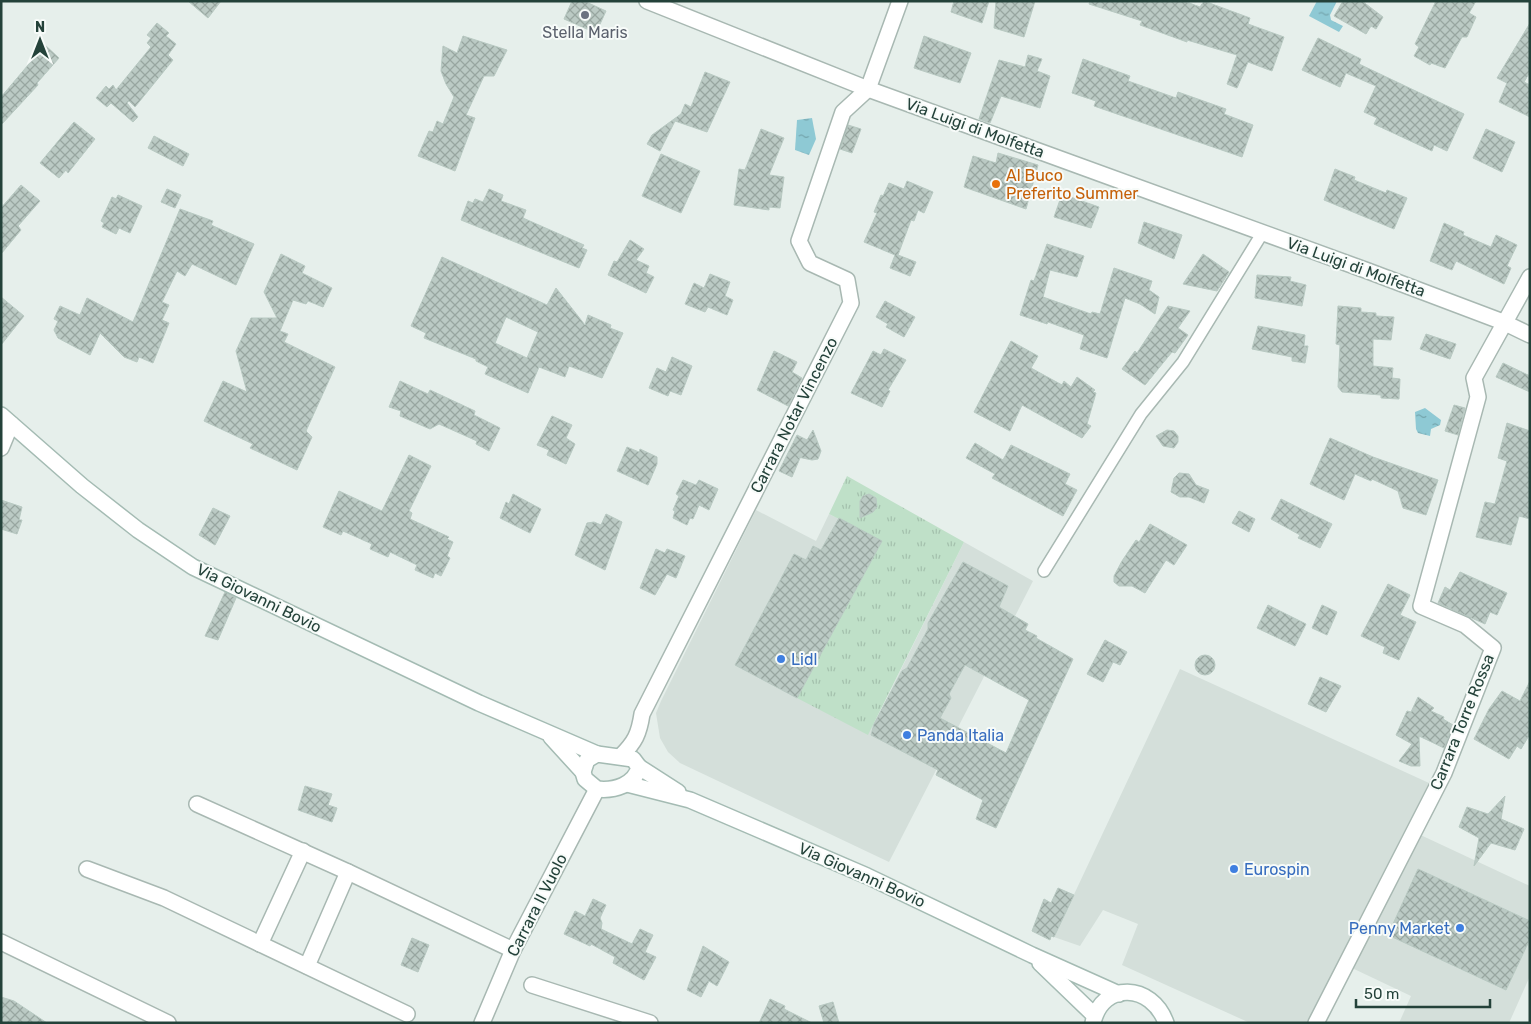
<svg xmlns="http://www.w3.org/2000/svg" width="1531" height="1024" font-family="Rubik,sans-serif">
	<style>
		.built { fill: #d4dfda }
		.grass { fill: url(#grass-tufts) }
		.water { fill: url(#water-ripples) }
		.building { fill: url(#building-cross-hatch); stroke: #b8c9c2; fill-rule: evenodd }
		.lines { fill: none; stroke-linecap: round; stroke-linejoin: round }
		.lane-casing { stroke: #a8b8b2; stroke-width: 14 }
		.street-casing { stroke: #a8b8b2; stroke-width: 18 }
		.secondary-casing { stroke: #a4bbb3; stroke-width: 18 }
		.lane { stroke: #fff; stroke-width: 11 }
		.street { stroke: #fff; stroke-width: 15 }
		.secondary { stroke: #fff; stroke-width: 15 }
		.worship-dot { fill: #6b7280; stroke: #f7fbf9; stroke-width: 2 }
		.food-dot { fill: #e8710a; stroke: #f7fbf9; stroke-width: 2 }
		.shop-dot { fill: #3f7fe0; stroke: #f7fbf9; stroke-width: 2 }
		.labels { text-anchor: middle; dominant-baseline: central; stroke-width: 4; stroke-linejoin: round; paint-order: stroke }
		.worship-label { font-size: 16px; fill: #5b616d; stroke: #f7fbf9 }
		.street-label { font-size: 16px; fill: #24423a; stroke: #f7fbf9 }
		.food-label { font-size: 16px; fill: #c56008; stroke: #f7fbf9; text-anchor: start }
		.shop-label { font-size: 16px; fill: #366cbe; stroke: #f7fbf9; text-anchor: start }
	</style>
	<defs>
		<pattern id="grass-tufts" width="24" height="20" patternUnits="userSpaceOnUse" patternTransform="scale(1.25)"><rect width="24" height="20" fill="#bfe0c8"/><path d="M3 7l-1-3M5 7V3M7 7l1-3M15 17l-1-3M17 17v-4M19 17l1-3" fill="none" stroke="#a4c1ad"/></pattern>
		<pattern id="water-ripples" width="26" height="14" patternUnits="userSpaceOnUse" patternTransform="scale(1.25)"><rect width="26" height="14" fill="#8ec9d4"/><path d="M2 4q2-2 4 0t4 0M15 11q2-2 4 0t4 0" fill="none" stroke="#74a5ad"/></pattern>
		<pattern id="building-cross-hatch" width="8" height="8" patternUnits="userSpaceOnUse" patternTransform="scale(1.25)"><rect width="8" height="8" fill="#bbcac4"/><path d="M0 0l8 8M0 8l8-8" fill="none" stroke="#98a6a0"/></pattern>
	</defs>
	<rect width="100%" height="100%" fill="#e6efeb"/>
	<g class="built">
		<polygon points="756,510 816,541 829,514 882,541 874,724 964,542 1033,581 889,862 680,763 668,752 660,738 656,713 661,701"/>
		<polygon points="1180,669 1429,783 1348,941 1311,1023 1250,1023 1122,965 1138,924 1103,910 1080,946 1054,937"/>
		<polygon points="1412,831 1530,886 1530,976 1509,1023 1399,1023 1411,996 1352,968"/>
	</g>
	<polygon class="grass" points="847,476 964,542 868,735 797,698 882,541 829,514"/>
	<g class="water">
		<polygon points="1317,1 1337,1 1330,15 1331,20 1343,26 1339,32 1309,16"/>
		<polygon points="812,118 816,139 809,155 795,150 797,120"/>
		<polygon points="1425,408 1441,420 1440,425 1431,429 1430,436 1418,433 1416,429 1415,412"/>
	</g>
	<g class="building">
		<polygon points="188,1 221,1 208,18"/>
		<polygon points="572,1 584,1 606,11 596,33 564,19"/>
		<polygon points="954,1 989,1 982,23 951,12"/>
		<polygon points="996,1 1035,1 1024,37 994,28"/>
		<polygon points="1090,1 1184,1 1200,7 1204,1 1250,18 1248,24 1284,37 1272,71 1248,62 1237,88 1227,84 1237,55 1187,40 1187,42 1140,25 1142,21 1089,4"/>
		<polygon points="1343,1 1362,1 1383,17 1376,29 1371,26 1366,34 1334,16"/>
		<polygon points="1436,1 1476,1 1469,13 1476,17 1467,37 1462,37 1445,68 1431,63 1430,65 1414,56 1419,47 1415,44"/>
		<polygon points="157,23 169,33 166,36 176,44 168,55 173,60 135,107 129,101 127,103 138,117 133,122 111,103 107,107 96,98 106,86 109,89 113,85 116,90 151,47 147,43 151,38 147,35"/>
		<polygon points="1530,23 1530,72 1524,82 1530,85 1530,117 1499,102 1507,83 1497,78"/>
		<polygon points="463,36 507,50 494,76 484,76 466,115 475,118 455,171 418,156 429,131 433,132 437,121 443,124 454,97 446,84 441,71 443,46 457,53"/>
		<polygon points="924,36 971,53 960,83 914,68"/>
		<polygon points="1318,38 1361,59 1359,64 1464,114 1447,151 1434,145 1432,151 1374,124 1377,118 1364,112 1376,86 1346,73 1340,87 1302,70"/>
		<polygon points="45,45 59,58 37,83 38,85 1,125 1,97"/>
		<polygon points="1028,55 1042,59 1037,71 1050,76 1040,108 1001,96 990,123 979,119 999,60 1025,67"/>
		<polygon points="1083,59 1130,76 1128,81 1176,98 1178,92 1226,109 1224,114 1253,125 1242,157 1117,114 1094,106 1096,101 1072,93"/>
		<polygon points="705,72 730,82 707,132 675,121 660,151 647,144 652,135 681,114 685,104 691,107"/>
		<polygon points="74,122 95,139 68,173 66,170 59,178 40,163"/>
		<polygon points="848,125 861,129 852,153 840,149"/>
		<polygon points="761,129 784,138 769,175 784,177 780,208 769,207 769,210 734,205 739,169 745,170"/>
		<polygon points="1486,129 1515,142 1502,172 1473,158"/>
		<polygon points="154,136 189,154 183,166 148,148"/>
		<polygon points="998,153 1038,165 1026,209 964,187 973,156 996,163"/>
		<polygon points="661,154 700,171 681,213 642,196"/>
		<polygon points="1335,169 1355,177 1354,180 1386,193 1387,190 1407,198 1394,229 1324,200"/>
		<polygon points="907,181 933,192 924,213 918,210 914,221 911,220 898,255 916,262 910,276 890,268 895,255 864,242 877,213 874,212 881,195 883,196 889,183 904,189"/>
		<polygon points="21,185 40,201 18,226 21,230 1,254 1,208"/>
		<polygon points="167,189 181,195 175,208 161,202"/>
		<polygon points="489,189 503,195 501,201 526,210 523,218 584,245 582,248 587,250 579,268 461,220 468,201 473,203 475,199 483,202"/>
		<polygon points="1062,194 1099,207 1091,228 1054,217"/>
		<polygon points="118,195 142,206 130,233 119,228 116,234 102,227 104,223 101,221 112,197 116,199"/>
		<polygon points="180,209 213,221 211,225 254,244 236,285 192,264 185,276 177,271 162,302 169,305 162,320 169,323 153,363 139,357 137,362 124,357 100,333 90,355 58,338 54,330 58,321 54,319 60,306 80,315 87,298 133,322"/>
		<polygon points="1144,222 1182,235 1174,259 1138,243"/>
		<polygon points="1444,223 1464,232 1463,235 1491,247 1496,235 1517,245 1507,266 1511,268 1504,284 1456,261 1452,270 1430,261"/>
		<polygon points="630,240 644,249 636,260 649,266 646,273 654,277 646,293 608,275 614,261 617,262"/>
		<polygon points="1047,244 1084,256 1077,277 1050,270 1043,297 1091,314 1092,312 1100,314 1114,268 1152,281 1149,290 1159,297 1155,314 1140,304 1125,298 1107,358 1080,349 1084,335 1048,322 1047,324 1020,315 1031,280 1034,281"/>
		<polygon points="281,254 305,266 302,273 332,288 323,307 308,301 306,304 293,300 280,331 288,334 284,342 335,367 306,431 312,437 297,470 250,448 253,444 204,421 223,381 247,392 236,351 251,318 277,318 264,292"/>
		<polygon points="1203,254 1229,272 1217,291 1183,284"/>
		<path d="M 442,257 L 547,305 L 556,288 L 585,325 L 588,315 L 611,325 L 610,328 L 623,333 L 602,378 L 569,366 L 565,377 L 539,367 L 528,393 L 485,374 L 488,367 L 476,361 L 476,359 L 424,338 L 426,333 L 411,326 ZM 506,317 L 538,332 L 527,358 L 495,343 Z"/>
		<polygon points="710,274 730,282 725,296 733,300 727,315 708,307 705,312 685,304 694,283 704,288"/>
		<polygon points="1257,275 1291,277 1290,281 1306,285 1302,306 1255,298"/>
		<polygon points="1,297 24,316 1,345"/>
		<polygon points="885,301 915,317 904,337 886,327 888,324 876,317"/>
		<polygon points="1168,306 1190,311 1178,328 1188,335 1175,353 1172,352 1145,385 1122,369 1135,351 1137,353"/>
		<polygon points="1338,306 1361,308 1361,312 1376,313 1376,316 1394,317 1391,340 1373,339 1373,366 1393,368 1392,378 1400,379 1399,399 1381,398 1381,395 1342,392 1338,387 1340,345 1336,344"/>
		<polygon points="1258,326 1305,335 1304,346 1308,346 1305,363 1292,361 1292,357 1252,349"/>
		<polygon points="1426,334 1456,344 1450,359 1420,349"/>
		<polygon points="1011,341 1038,356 1031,368 1062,385 1064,381 1071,387 1077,377 1095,390 1093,392 1096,393 1087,424 1091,426 1082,438 1022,405 1010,431 974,412"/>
		<polygon points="884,349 906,360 888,390 890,391 882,407 851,393 873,351 881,355"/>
		<polygon points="774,351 797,362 792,372 802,378 788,406 757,390"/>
		<polygon points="672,357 692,366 681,395 670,391 668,396 649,388 657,368 666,372"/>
		<polygon points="1503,363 1530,376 1530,392 1496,377"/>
		<polygon points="400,381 428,394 430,390 475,411 474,415 500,428 489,451 476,444 477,441 439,424 430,429 400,416 401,411 389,407"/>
		<polygon points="1454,405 1465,408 1458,435 1445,431"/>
		<polygon points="552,416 572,425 566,438 575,444 566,464 547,455 549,450 537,445"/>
		<polygon points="1507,423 1530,431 1530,519 1519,516 1511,545 1476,537 1485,502 1495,504 1507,461 1498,458"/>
		<polygon points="813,430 821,451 818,459 812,460 798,457 800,458 792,477 779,471 797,435 807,440"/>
		<polygon points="1167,430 1174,431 1178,436 1178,442 1174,448 1163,446 1156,436"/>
		<polygon points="1330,438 1373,457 1438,480 1426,515 1403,508 1398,491 1372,479 1371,481 1355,474 1344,500 1310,484"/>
		<polygon points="975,443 1003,460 1011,445 1070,474 1065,484 1077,490 1063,516 992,478 995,474 966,458"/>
		<polygon points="627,447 639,452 640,449 657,457 657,464 648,485 617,471"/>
		<polygon points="409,455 431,466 409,511 412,513 410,519 449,537 447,539 453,542 447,556 450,558 441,576 435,573 433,578 415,570 417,565 390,552 388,557 370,549 372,544 343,531 341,535 323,527 339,491 382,511"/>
		<polygon points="1179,473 1189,474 1196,485 1209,490 1204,503 1189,497 1180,497 1171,492 1174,478"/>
		<polygon points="683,480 696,485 699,480 718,489 709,510 699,505 693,519 690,518 687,525 673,518 675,511 673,510 679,496 676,494"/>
		<polygon points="513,494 541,509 530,533 500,518 506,502 509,504"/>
		<polygon points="869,494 876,498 877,507 873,512 860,518 860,501 863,496"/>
		<polygon points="1281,499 1332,524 1320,548 1298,538 1300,535 1271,519"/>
		<polygon points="1,500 22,507 19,520 22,520 17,534 1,529"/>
		<polygon points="213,508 230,516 215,545 199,535"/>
		<polygon points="1239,511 1255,519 1249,532 1232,523"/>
		<polygon points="606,514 622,522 605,570 575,555 587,523 594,522 601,525"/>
		<polygon points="839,518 882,541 797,698 735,665 794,554 806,560 813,546 821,550"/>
		<polygon points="1150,524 1187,545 1174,565 1166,560 1145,593 1132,586 1119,586 1114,582 1114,576 1122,561 1136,540 1139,542"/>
		<polygon points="656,549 665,553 667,549 685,556 676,578 667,574 655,595 640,588"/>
		<path d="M 963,562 L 1008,586 L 999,607 L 1028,624 L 1025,630 L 1037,636 L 1036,638 L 1073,659 L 996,828 L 976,819 L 983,800 L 936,775 L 938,770 L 871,735 L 874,724 L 902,671 L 907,668 L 928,629 L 928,623 ZM 965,665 L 1029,700 L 1006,753 L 940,718 L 951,698 L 949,694 Z"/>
		<polygon points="1460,572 1507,593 1497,615 1490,612 1485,624 1438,603 1445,587 1450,590"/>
		<polygon points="1388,584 1410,595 1400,615 1416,622 1399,660 1383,653 1385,647 1361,636"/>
		<polygon points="225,592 236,598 218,640 205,636"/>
		<polygon points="1268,605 1306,624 1295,646 1257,628"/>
		<polygon points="1322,605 1337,612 1327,635 1312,628"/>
		<polygon points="1105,640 1127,652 1120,665 1113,662 1103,682 1087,674"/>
		<circle cx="1205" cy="665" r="10"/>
		<polygon points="1320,677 1341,686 1326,712 1308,704"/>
		<polygon points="1530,681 1530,734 1521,749 1517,746 1509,759 1474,739 1489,709 1502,691 1520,701"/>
		<polygon points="1418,697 1434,708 1431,711 1444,717 1443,719 1453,725 1444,748 1419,736 1420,766 1411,766 1399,761 1412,744 1396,735 1407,711 1411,712"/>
		<polygon points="305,786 332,794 328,805 337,808 332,822 298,810"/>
		<polygon points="1505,796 1501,819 1524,829 1515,850 1491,843 1474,866 1479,838 1459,827 1467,807 1488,814"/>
		<polygon points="1418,869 1530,921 1530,939 1506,990 1388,935"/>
		<polygon points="1058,888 1074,895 1054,937 1051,936 1050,940 1032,931 1044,899 1051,903"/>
		<polygon points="593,899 606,905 600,918 602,923 601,929 632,944 640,929 653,935 645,952 656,957 644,980 613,963 615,957 591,944 590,946 564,934 575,911 585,916"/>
		<polygon points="412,938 429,945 418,972 401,965"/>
		<polygon points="703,946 729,962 717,986 709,981 701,997 687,990"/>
		<polygon points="1,997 14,1001 47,1023 1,1023"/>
		<polygon points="770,999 785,1006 784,1009 812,1023 759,1023"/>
		<polygon points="833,1002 839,1023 824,1023 819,1006"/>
	</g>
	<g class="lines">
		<defs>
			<polyline id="lane" points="1044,571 1141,414 1183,362 1263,232"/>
			<g id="street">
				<polyline points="647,1 868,89 1368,271 1503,322 1530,335"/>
				<polyline points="1,448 11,424"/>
				<path d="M 621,756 C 635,742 639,734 642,714 L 851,303 L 847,280 L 810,263 L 799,241 L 843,112 L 868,89 L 900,1"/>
				<polyline points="197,804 348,872 513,950"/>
				<polyline points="87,869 164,898 407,1014"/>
				<polyline points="1,942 168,1023"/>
				<polyline points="260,944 303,851"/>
				<polyline points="307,966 348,872"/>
				<polyline points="532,985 650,1023"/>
				<polyline points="482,1023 513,950 597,789"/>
				<polyline points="1316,1023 1444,773 1493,648 1465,625 1421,606 1478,397 1474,378 1530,277"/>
			</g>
			<g id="secondary">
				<polyline points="1,415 82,486 138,530 193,567 479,703 597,754"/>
				<polyline points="551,737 583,772"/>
				<path d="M 597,754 L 633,759 L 639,767 C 635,785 614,791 597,789 L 585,779 L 583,772 L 587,760 Z"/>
				<polyline points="639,767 678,792"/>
				<polyline points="627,784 690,800 867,876 1032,955 1119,994"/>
				<polyline points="1040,963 1094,1015"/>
				<path d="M 1093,1023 C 1102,981 1152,983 1166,1023"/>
			</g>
		</defs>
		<use href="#lane" class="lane-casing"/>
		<use href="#street" class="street-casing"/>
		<use href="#secondary" class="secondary-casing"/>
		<use href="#lane" class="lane"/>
		<use href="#street" class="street"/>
		<use href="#secondary" class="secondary"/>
	</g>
	<circle class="worship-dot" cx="585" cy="15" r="5"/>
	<circle class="food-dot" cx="996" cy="184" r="5"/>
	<g class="shop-dot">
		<circle cx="781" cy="659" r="5"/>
		<circle cx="907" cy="735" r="5"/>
		<circle cx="1234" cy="869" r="5"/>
		<circle cx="1460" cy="928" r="5"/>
	</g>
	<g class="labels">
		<g class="worship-label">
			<text x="585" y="32">Stella Maris</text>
		</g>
		<g class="street-label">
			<text transform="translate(975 128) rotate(20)">Via Luigi di Molfetta</text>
			<text transform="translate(1356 267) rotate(20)">Via Luigi di Molfetta</text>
			<text transform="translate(794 415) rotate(-63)">Carrara Notar Vincenzo</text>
			<text transform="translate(259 598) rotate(26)">Via Giovanni Bovio</text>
			<text transform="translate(1462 722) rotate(-68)">Carrara Torre Rossa</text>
			<text transform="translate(862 875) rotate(24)">Via Giovanni Bovio</text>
			<text transform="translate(537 905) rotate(-63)">Carrara Il Vuolo</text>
		</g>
		<g class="food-label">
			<text x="1006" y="175">Al Buco<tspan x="1006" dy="18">Preferito Summer</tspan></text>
		</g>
		<g class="shop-label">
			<text x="791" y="659">Lidl</text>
			<text x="917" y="735">Panda Italia</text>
			<text x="1244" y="869">Eurospin</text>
			<text x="1450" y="928" text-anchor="end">Penny Market</text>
		</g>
	</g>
	<rect width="1531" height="1024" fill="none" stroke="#24423a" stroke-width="5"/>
	<g transform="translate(40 40)" stroke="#f7fbf9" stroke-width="4" paint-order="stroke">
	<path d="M0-4L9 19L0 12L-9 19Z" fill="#24423a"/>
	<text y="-8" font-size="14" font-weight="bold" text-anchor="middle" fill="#24423a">N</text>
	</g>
	<path d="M1356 999v8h134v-8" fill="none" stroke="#24423a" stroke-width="2.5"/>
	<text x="1364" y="999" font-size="15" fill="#24423a" stroke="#f7fbf9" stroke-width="4" paint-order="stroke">50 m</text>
</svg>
